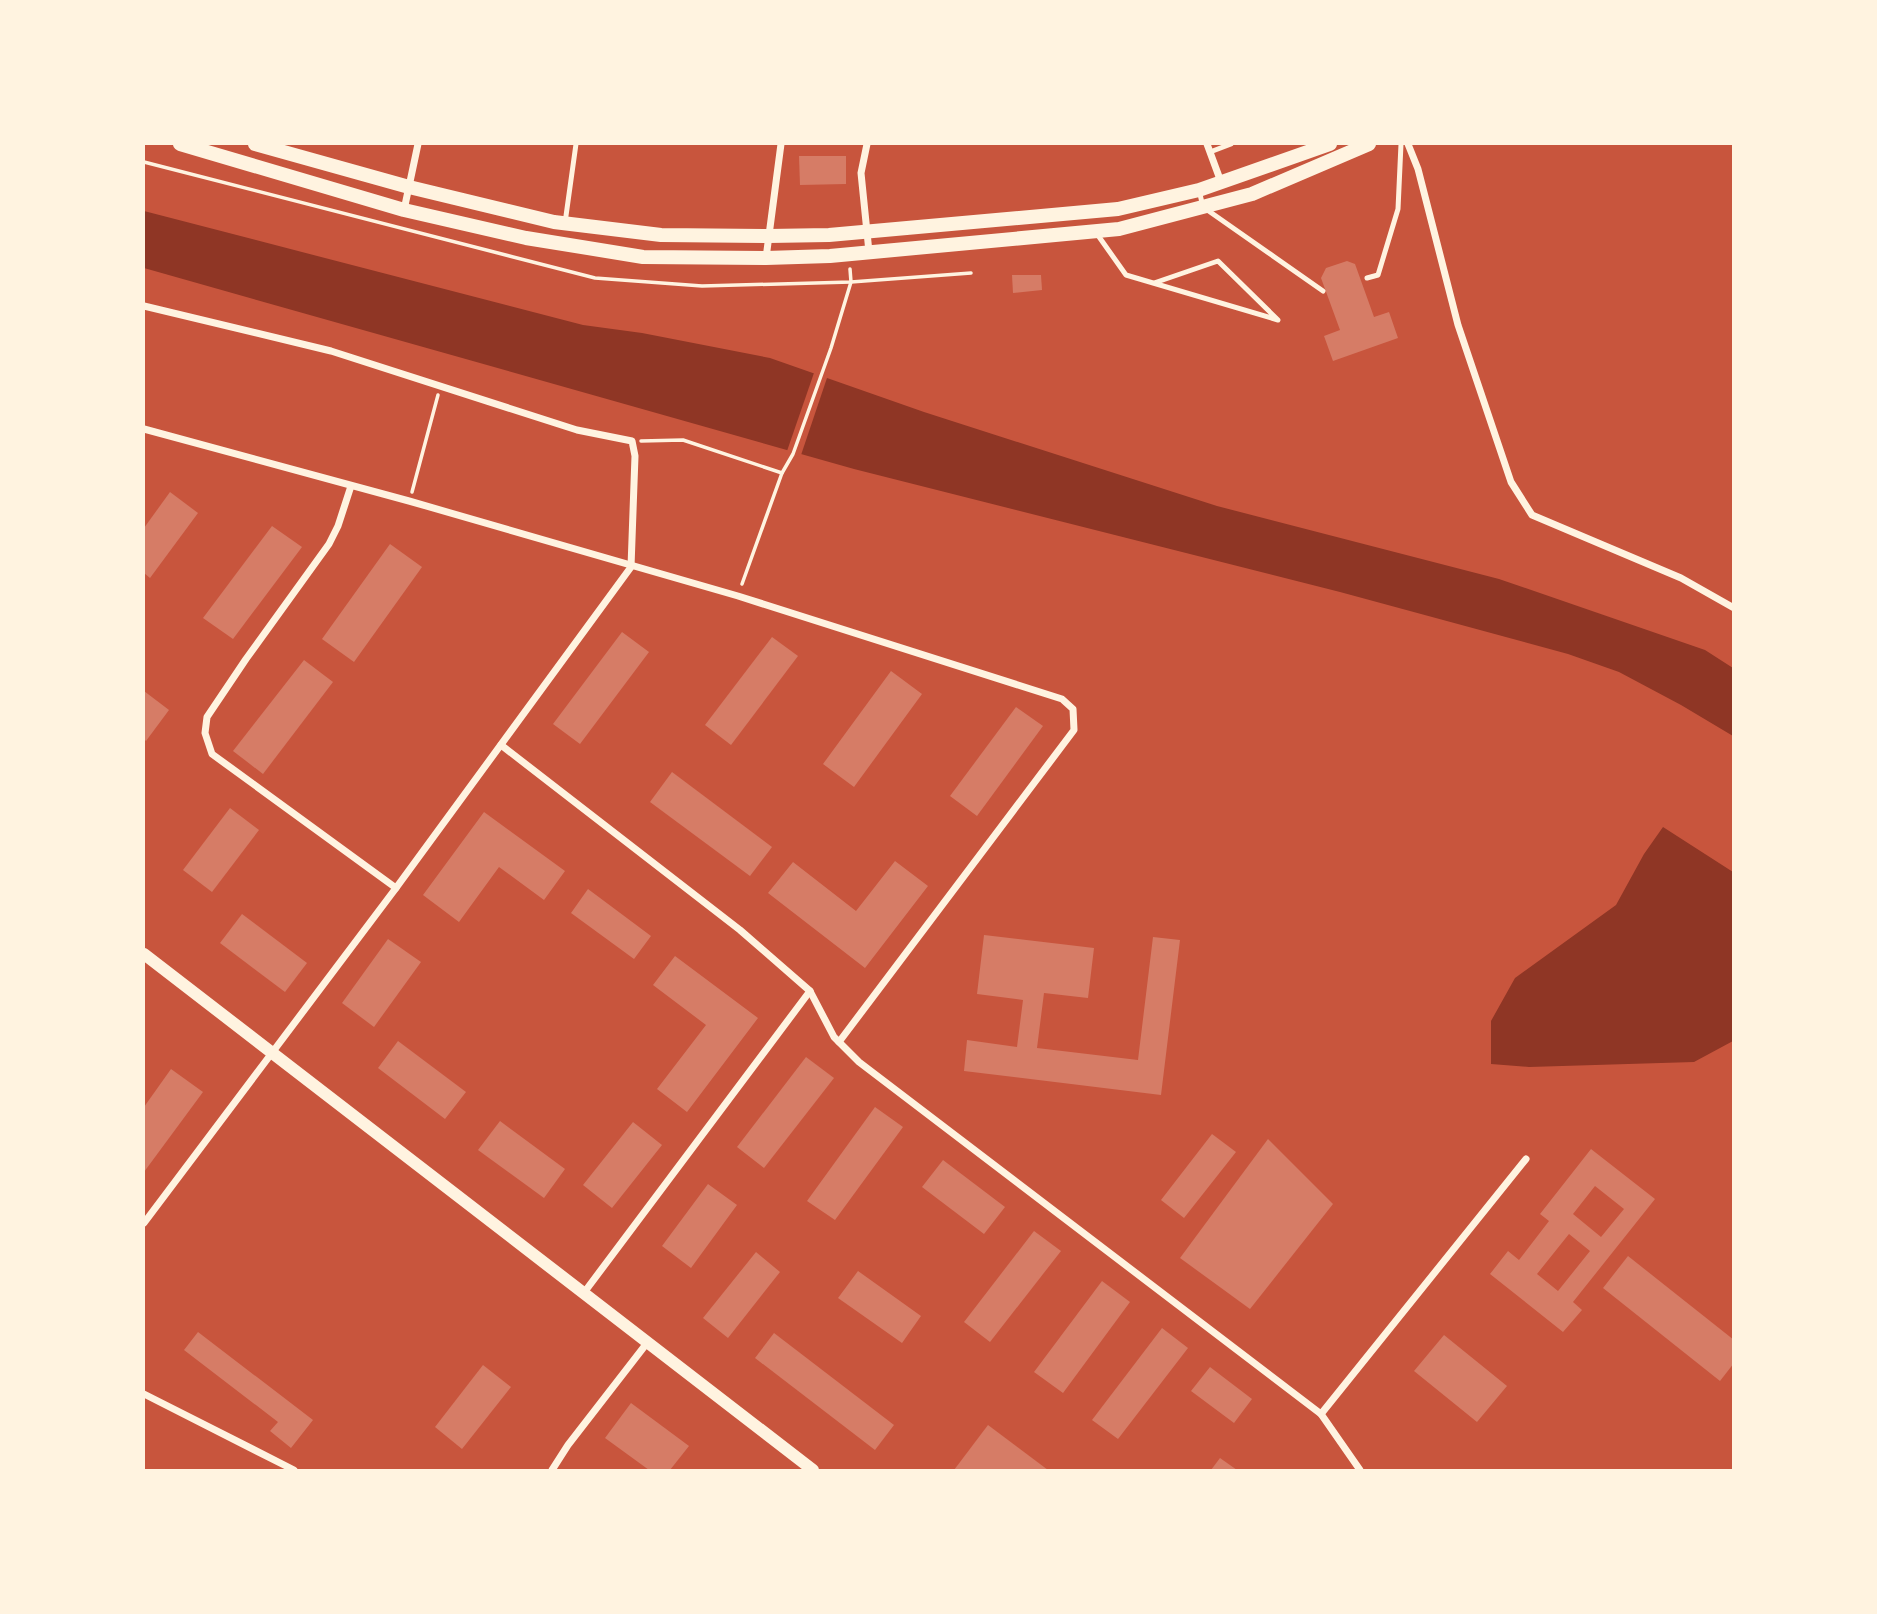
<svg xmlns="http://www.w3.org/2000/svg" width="1877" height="1614" font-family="'PT Sans',sans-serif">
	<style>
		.water { fill: #8f3625 }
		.pier { fill: #c8553d }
		.building { fill: #d67c66; fill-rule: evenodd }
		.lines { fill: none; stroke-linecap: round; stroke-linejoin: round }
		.path { stroke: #fff3e0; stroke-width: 3.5 }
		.service { stroke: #fff3e0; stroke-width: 5 }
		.minor { stroke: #fff3e0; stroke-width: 7 }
		.tertiary { stroke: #fff3e0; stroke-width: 12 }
		.secondary { stroke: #fff3e0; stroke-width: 14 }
	</style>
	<rect width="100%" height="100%" fill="#c8553d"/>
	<g class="water">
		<polygon points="144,211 583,325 642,333 770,358 924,412 1217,506 1499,579 1705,650 1733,668 1733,736 1681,705 1619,672 1568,654 1340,592 854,469 144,268"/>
		<polygon points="1663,827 1733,872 1733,1041 1694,1062 1529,1067 1491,1064 1491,1021 1515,978 1616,905 1644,854"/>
	</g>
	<polygon class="pier" points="815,370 828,375 800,458 787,451"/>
	<g class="building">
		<polygon points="799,156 846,156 846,184 800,185"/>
		<polygon points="1347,261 1355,264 1374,317 1389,312 1398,338 1333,361 1324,336 1340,330 1321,278 1326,268"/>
		<polygon points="1012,275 1041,275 1042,290 1013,293"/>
		<polygon points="170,492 198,513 150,578 144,573 144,528"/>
		<polygon points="272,526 302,547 233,639 203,618"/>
		<polygon points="390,544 422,567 354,662 322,639"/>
		<polygon points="622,632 649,652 580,744 553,724"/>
		<polygon points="772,637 798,656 731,745 705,725"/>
		<polygon points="304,660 333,682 263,774 233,751"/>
		<polygon points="891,671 922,694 854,787 823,764"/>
		<polygon points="144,691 169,710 146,741 144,739"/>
		<polygon points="1016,707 1043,726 977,816 950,796"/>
		<polygon points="672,772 772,847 750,876 650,802"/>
		<polygon points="230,808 259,830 212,892 183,870"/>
		<polygon points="484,812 565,871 544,900 499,867 459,922 423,895"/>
		<polygon points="895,861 928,886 865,968 768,893 793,862 856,911"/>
		<polygon points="588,889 651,936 634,959 571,913"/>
		<polygon points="242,914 307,963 285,992 220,943"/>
		<polygon points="984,935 1094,948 1088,998 1044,993 1037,1048 1138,1060 1153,937 1180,940 1161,1095 964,1071 967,1040 1017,1047 1023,1000 977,994"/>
		<polygon points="388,939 421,962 374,1027 342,1003"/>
		<polygon points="675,956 758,1018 687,1112 657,1089 706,1025 653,985"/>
		<polygon points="398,1041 466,1092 445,1119 378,1068"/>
		<polygon points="806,1057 834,1078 764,1168 737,1147"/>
		<polygon points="171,1069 203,1092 144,1172 144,1107"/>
		<polygon points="875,1107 903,1127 835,1220 807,1201"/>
		<polygon points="500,1121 565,1169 544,1198 478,1150"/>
		<polygon points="633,1122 662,1145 612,1208 583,1185"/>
		<polygon points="1212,1134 1236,1152 1184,1218 1161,1200"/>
		<polygon points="1268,1139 1333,1204 1250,1309 1180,1258"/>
		<path d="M 1591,1149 L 1655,1199 L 1573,1302 L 1582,1310 L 1563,1332 L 1490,1274 L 1508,1251 L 1519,1260 L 1549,1221 L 1540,1214 ZM 1595,1186 L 1624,1209 L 1601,1237 L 1573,1214 ZM 1569,1234 L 1590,1251 L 1558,1291 L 1537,1274 Z"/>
		<polygon points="943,1160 1005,1207 984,1234 922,1187"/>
		<polygon points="708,1184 737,1205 691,1268 662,1246"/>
		<polygon points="1034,1231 1061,1251 990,1342 964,1322"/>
		<polygon points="756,1252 780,1272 728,1338 703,1318"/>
		<polygon points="1628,1256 1734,1340 1734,1363 1720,1381 1603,1288"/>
		<polygon points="858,1271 921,1316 902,1343 838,1298"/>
		<polygon points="1102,1281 1130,1302 1063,1393 1034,1372"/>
		<polygon points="1162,1328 1188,1348 1118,1439 1092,1420"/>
		<polygon points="198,1332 313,1420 291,1448 270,1431 278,1422 184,1350"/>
		<polygon points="774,1333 894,1425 875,1450 755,1358"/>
		<polygon points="1444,1335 1507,1386 1477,1422 1414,1371"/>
		<polygon points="483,1365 511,1387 462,1449 435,1427"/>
		<polygon points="1210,1367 1252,1399 1234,1423 1191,1391"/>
		<polygon points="631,1403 689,1446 670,1470 649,1470 605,1438"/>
		<polygon points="988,1425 1048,1470 954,1470"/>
		<polygon points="1220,1458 1237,1470 1211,1470"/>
	</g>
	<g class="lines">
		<g class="path">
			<polyline points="144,162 595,278 702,286 851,282 971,273"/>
			<polyline points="641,441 683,440 782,473"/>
			<polyline points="412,492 438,395"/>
			<polyline points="742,584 782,473 793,454 831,348 851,282 850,269"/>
		</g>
		<g class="service">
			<polyline points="1210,152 1231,144"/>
			<polyline points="1199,190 1203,207 1323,291"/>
			<polyline points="565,223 576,144"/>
			<polyline points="1097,234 1126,275 1278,320 1218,261 1154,283"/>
			<polyline points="1367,278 1378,275 1398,209 1401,144"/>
		</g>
		<g class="minor">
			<polyline points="867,144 861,173 869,252"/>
			<polyline points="1207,144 1221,182"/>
			<polyline points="1408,144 1418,169 1458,325 1511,482 1532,515 1681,578 1734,608"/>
			<polyline points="404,210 418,144"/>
			<polyline points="766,258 781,144"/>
			<polyline points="144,306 331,351 577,430 632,441 635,456 631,567 396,888 144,1223"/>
			<polyline points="144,429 409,501 738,596 1062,699 1073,709 1074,730 839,1042"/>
			<polyline points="351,486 338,526 329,544 246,659 207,717 205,733 212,754 396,888"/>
			<polyline points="501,745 740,930 810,991 834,1037 859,1062 1321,1414 1360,1470"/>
			<polyline points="583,1294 810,991"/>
			<polyline points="144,1394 294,1470"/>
			<polyline points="1321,1414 1526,1159"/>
			<polyline points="552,1470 568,1445 647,1343"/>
		</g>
		<polyline class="tertiary" points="144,954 813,1470"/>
		<g class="secondary">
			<polyline points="180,144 404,210 526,238 643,257 766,258 830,256 1119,229 1252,194 1369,144"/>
			<polyline points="255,144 409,187 554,222 661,235 769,236 829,235 1118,209 1199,190 1330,144"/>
		</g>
	</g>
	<rect width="1877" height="1614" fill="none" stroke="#fff3e0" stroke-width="290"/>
</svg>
